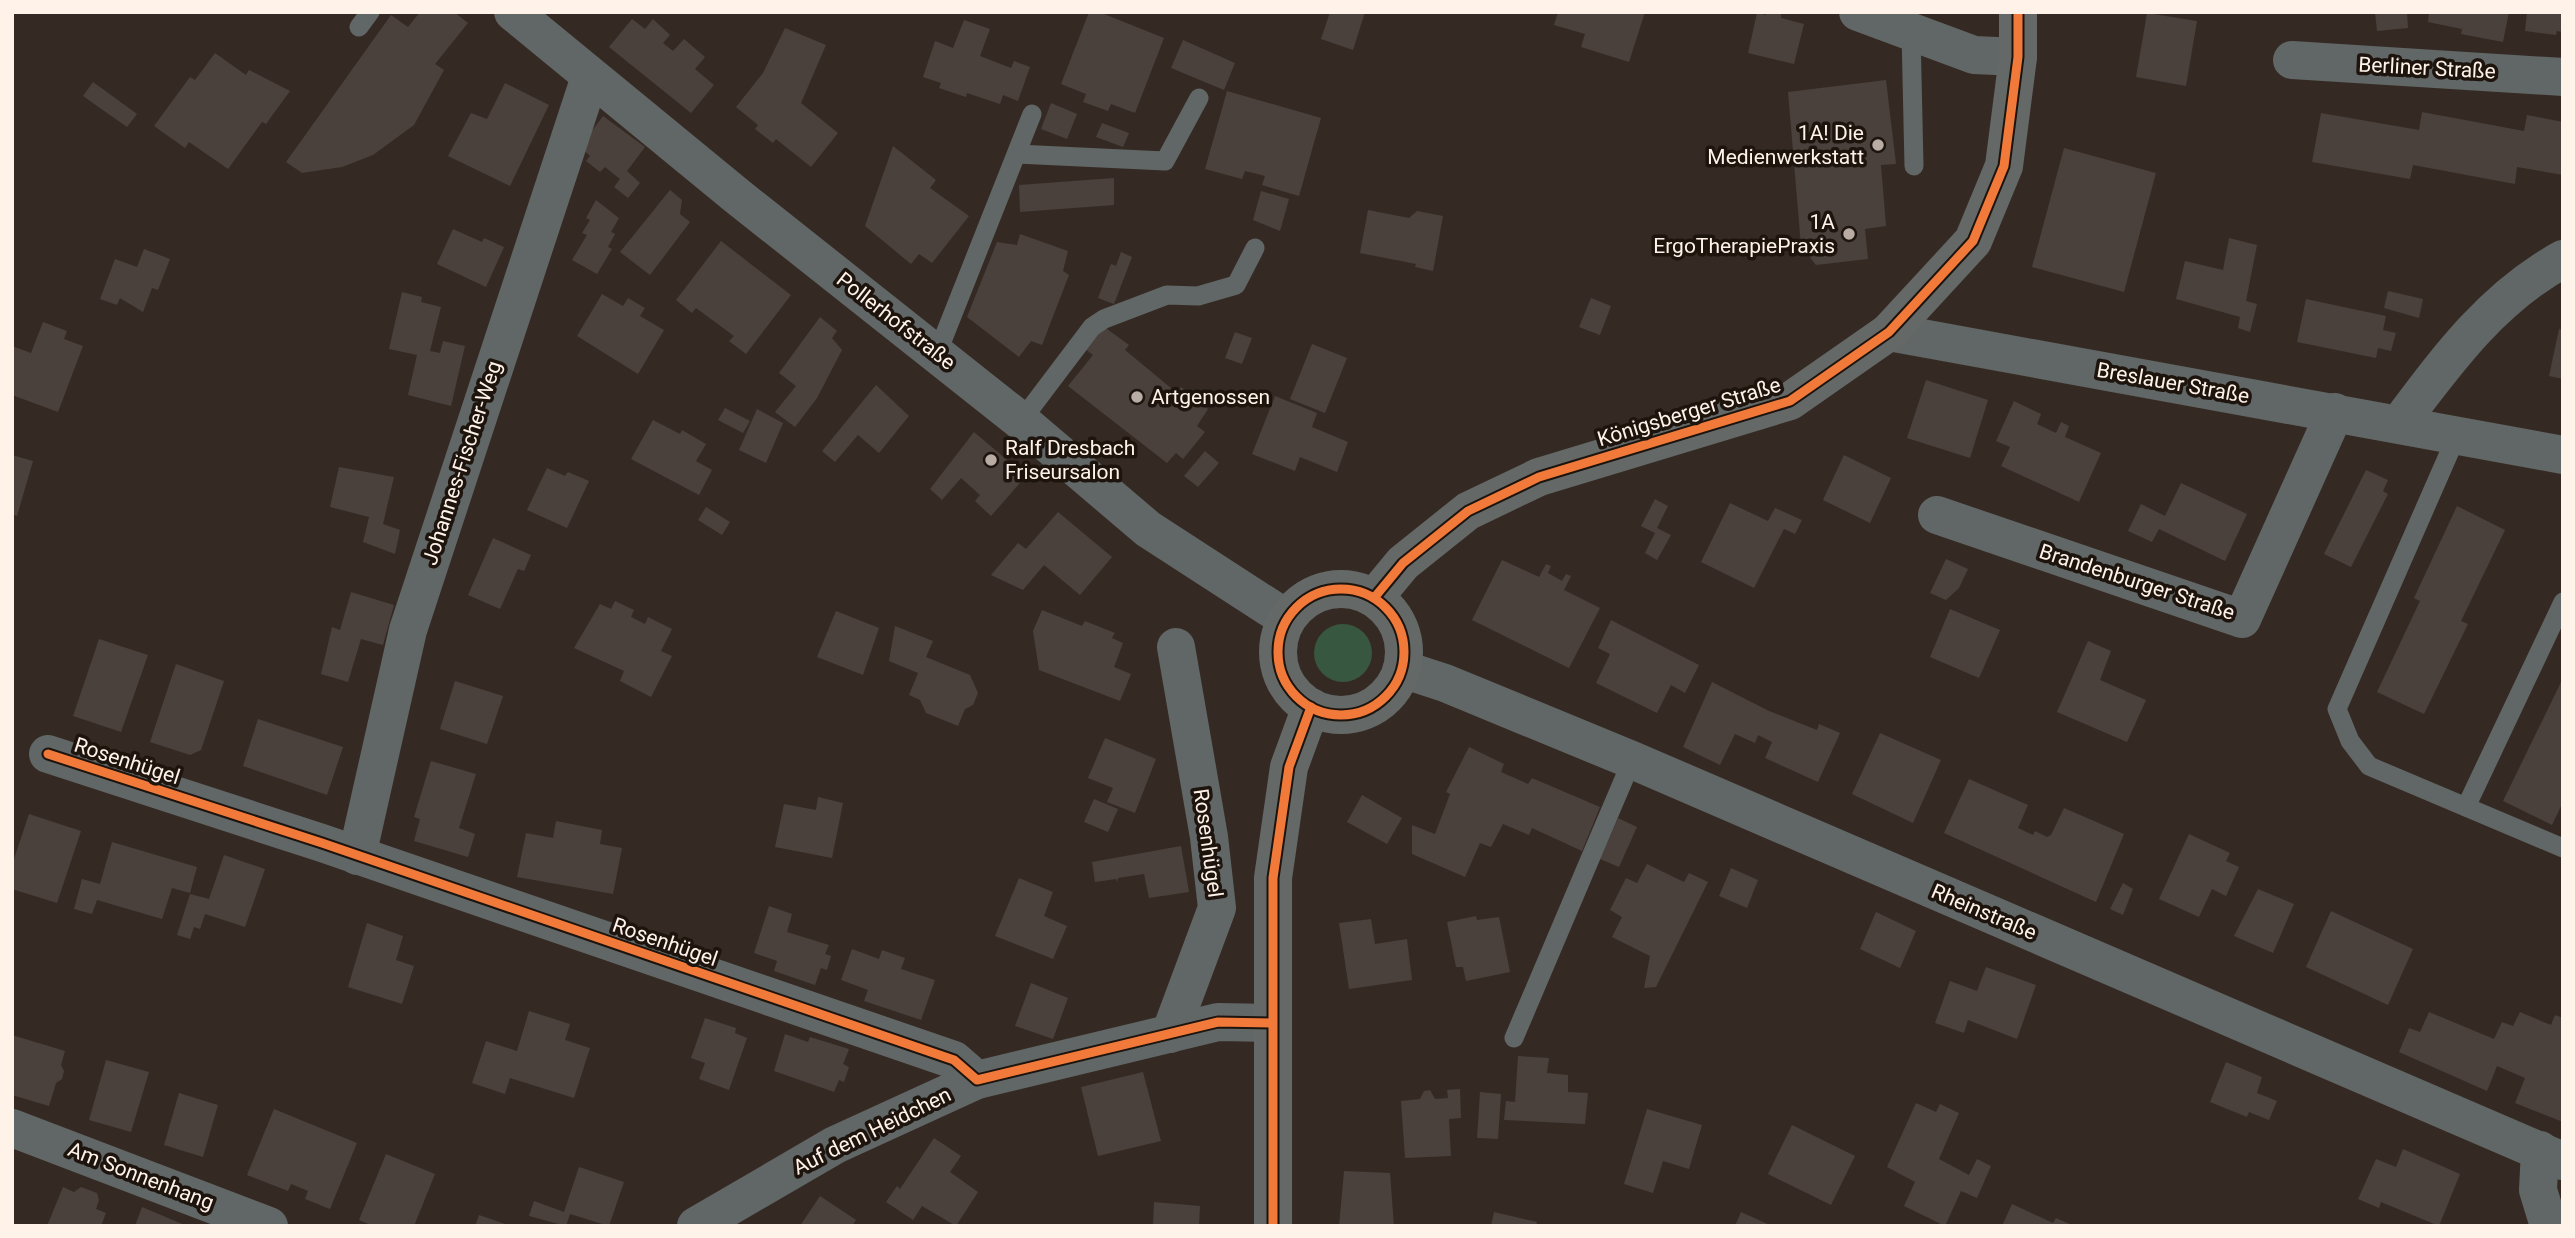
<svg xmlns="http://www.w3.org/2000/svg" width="2575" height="1238" font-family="Roboto,sans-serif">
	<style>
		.green { fill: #385740 }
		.building { fill: #4a413c }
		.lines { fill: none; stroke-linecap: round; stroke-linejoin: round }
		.service { stroke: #616766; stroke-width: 19 }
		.minor { stroke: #616766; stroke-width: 38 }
		.tertiary { stroke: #616766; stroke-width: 38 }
		.secondary { stroke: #646967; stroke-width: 38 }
		.cycleway-casing { stroke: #1d140e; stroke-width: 13 }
		.cycleway { stroke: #f17a3a; stroke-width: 9 }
		.poi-dot { fill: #b8aca4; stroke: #1d140e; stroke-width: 2.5 }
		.labels { text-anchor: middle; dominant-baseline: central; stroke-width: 7; stroke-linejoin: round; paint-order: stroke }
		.street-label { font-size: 21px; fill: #fff2e9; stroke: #1d140e }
		.poi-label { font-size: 21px; fill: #fff2e9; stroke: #1d140e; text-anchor: end }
	</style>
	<rect width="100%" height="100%" fill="#352a23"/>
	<circle class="green" cx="1343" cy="653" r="29"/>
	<g class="building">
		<polygon points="420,12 454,12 468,23 435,64 444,70 414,125 373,155 342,167 302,173 286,162 391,15 408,27"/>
		<polygon points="1089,12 1099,12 1164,38 1135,113 1111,104 1108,111 1083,102 1086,94 1061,84"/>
		<polygon points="1330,12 1365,12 1353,50 1321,39"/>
		<polygon points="1558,12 1645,12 1629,62 1581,47 1585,34 1554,25"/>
		<polygon points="1767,12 1781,13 1781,18 1804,24 1794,64 1748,53 1757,13 1766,15"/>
		<polygon points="2375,12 2407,12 2408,28 2377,31"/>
		<polygon points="2429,12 2509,12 2503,42 2461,34 2462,29 2428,22"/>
		<polygon points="2527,12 2563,12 2563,32 2557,31 2556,35 2525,31"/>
		<polygon points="2147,13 2197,21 2186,86 2136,77"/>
		<polygon points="632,19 645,29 653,19 670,35 663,43 673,51 684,39 705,57 695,69 714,85 691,113 609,47"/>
		<polygon points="964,20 990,29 980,56 1011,68 1014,61 1030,67 1018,101 1003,95 1000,104 967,93 966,97 939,88 941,83 923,77 935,41 953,48"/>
		<polygon points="785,28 826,45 801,103 838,133 811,167 776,139 773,143 755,129 758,125 736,107 763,73"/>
		<polygon points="1183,40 1235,63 1224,90 1171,68"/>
		<polygon points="215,53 246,75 249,70 290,91 266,124 262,122 228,169 189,142 185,148 154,126 190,77 195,80"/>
		<polygon points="1886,80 1896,164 1881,165 1886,226 1865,229 1868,259 1816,265 1801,246 1788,92"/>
		<polygon points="93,82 137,114 127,127 83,96"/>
		<polygon points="505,83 549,105 510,186 448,156 471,113 487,119"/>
		<polygon points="1227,91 1321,118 1299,196 1262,185 1265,176 1245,171 1242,179 1205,169"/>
		<polygon points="1051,103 1077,114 1067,139 1041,129"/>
		<polygon points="2422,112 2524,131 2527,115 2563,122 2563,175 2517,167 2515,184 2413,165 2410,179 2312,162 2321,113 2419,130"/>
		<polygon points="603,116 645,147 627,171 640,183 628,198 614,187 620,179 605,167 600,172 586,161 590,156 580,147"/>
		<polygon points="1102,123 1129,133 1123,147 1096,137"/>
		<polygon points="893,146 936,180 930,188 969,216 932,263 919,254 911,264 865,226"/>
		<polygon points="2064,148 2156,173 2124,292 2032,267"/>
		<polygon points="1114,178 1114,205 1020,212 1019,185"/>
		<polygon points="670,190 682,200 680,214 690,222 650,275 620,252"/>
		<polygon points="1261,191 1289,199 1280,231 1253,220"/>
		<polygon points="596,200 619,218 611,232 615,234 608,247 612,249 597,274 572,260 587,235 582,233 590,220 586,218"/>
		<polygon points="1368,210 1409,218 1417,211 1443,216 1433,271 1415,267 1416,264 1360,253"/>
		<polygon points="453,229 482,242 484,238 504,247 486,287 437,264"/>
		<polygon points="1020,234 1068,251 1063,271 1069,275 1042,345 1031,341 1019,357 967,317 997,242 1017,245"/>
		<polygon points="2229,238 2257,245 2246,301 2257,304 2250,332 2238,328 2240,317 2176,299 2185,261 2223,270"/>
		<polygon points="721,241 791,295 746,354 729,341 734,336 696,308 692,313 676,300"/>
		<polygon points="144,249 170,259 158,290 152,288 143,312 120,298 117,305 100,299 115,259 137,267"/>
		<polygon points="1121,252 1132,257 1114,304 1098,298 1111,264 1116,266"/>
		<polygon points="2388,291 2423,299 2419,318 2384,308"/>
		<polygon points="402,292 422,297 421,302 441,307 430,351 440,353 443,341 465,346 451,406 408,395 417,355 389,349"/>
		<polygon points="602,294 623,306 628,298 645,308 640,316 664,330 638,374 577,336"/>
		<polygon points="1591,298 1611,306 1600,335 1579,327"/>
		<polygon points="2306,299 2386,316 2383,330 2396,333 2391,351 2378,348 2376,358 2297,342"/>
		<polygon points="820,317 837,331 832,338 842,350 817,398 795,427 775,412 796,386 779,373"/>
		<polygon points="43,322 67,331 64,339 83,346 58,412 12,395 12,346 31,353"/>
		<polygon points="1103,326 1129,345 1125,350 1177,393 1181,387 1208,409 1197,426 1205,432 1183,459 1176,453 1167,463 1068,386 1093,355 1085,349"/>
		<polygon points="2559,329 2563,330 2563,379 2549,376"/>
		<polygon points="1235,332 1252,338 1242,364 1225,358"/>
		<polygon points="1312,344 1347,358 1325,413 1290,399"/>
		<polygon points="1926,380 1988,400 1970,458 1907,438"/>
		<polygon points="876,385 909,416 879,453 858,435 835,462 822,451"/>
		<polygon points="1275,396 1317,413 1312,427 1348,442 1337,472 1300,457 1295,471 1252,454"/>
		<polygon points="2014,401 2041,414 2037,424 2056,433 2061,422 2069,426 2065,437 2101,453 2079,502 2001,466 2010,447 1996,441"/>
		<polygon points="725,408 750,421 743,433 718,420"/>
		<polygon points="757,409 783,423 766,463 739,450"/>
		<polygon points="653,420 680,434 682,430 706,444 696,461 712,470 699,495 631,459"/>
		<polygon points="974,432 1026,476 991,516 975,501 980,495 961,478 942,500 930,489"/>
		<polygon points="1205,451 1219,463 1198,487 1184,476"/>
		<polygon points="12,455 33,461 17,516 12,514"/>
		<polygon points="1844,455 1891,478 1870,523 1823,500"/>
		<polygon points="339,467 394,477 383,524 400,530 395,554 363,542 369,517 330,507"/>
		<polygon points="547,468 565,476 568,472 589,481 567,528 527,510"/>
		<polygon points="2366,470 2388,480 2383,491 2388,494 2351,567 2324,554"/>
		<polygon points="2181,483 2247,514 2225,561 2159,529 2152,542 2128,531 2141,504 2165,516"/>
		<polygon points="1655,499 1668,506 1657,528 1671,535 1657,560 1645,553 1655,533 1641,526"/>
		<polygon points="1730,503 1768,521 1775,508 1802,520 1795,534 1784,529 1754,588 1701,562"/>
		<polygon points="2457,506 2505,530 2461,621 2468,624 2424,714 2377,692 2420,601 2414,598"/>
		<polygon points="706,507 730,522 722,535 698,520"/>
		<polygon points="1058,512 1112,557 1080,595 1044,565 1023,590 991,575 1018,543 1026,549"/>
		<polygon points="493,538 531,555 524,571 518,569 500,609 468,595"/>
		<polygon points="1946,559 1968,569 1959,588 1946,600 1930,593"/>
		<polygon points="1502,560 1539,577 1546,564 1551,566 1548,573 1562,581 1566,574 1571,576 1564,590 1600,608 1569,668 1472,620"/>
		<polygon points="351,592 394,605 383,645 361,639 348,682 321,674 332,627 340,630"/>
		<polygon points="615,601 634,610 631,617 645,624 648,617 672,629 661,651 672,656 651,697 620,681 624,671 574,648 600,604 611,609"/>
		<polygon points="1950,609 2000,630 1979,678 1930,657"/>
		<polygon points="1042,610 1082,626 1085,621 1115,633 1112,638 1123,643 1114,667 1131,674 1120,701 1039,670 1033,631"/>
		<polygon points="836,611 879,628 863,675 817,657"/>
		<polygon points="1611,620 1699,665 1685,693 1671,685 1657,713 1596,683 1610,654 1598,648"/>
		<polygon points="895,626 933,641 926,657 970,675 978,693 973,705 965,709 958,726 926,713 920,700 909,695 918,673 889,661"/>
		<polygon points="99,639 148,655 121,732 73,716"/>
		<polygon points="2088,641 2111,651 2100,680 2146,700 2127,742 2057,712"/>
		<polygon points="176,664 224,681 201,750 190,755 150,742"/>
		<polygon points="2563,678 2563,802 2552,825 2503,801"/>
		<polygon points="455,681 503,696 487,744 440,729"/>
		<polygon points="1712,682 1769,711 1817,730 1819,724 1840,733 1818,782 1765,758 1772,742 1758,735 1755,743 1735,734 1720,765 1683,747"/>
		<polygon points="258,719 343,747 327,795 243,766"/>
		<polygon points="1880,733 1941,760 1913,823 1852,794"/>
		<polygon points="1105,738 1156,759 1135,813 1107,802 1113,788 1088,778"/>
		<polygon points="1469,747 1504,764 1501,772 1528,784 1532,778 1600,807 1582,851 1532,828 1529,835 1503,824 1491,847 1480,843 1465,877 1412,854 1412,825 1435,834 1450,794 1446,792"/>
		<polygon points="431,761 476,774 459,828 475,834 468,857 414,841 420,819 414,817"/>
		<polygon points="1969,779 2028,805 2018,828 2033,835 2035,831 2047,837 2051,835 2064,808 2124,834 2096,902 1944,833"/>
		<polygon points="1362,795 1402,818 1387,844 1347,822"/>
		<polygon points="818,797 843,803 832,858 775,847 784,804 816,810"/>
		<polygon points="1094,799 1118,809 1108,832 1084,822"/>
		<polygon points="29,814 81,831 57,903 12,889 12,865"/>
		<polygon points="1618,818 1637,827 1619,867 1600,859"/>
		<polygon points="556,821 602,830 600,844 622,848 613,894 517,877 526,833 553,838"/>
		<polygon points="2189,834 2230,853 2226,861 2239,867 2226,896 2212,889 2199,917 2159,899"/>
		<polygon points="112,842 197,867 190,893 172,888 162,919 97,900 92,914 74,909 82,879 100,884"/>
		<polygon points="1181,846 1189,892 1149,898 1144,874 1118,878 1117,882 1116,879 1095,882 1092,862"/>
		<polygon points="224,855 265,869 245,927 205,914 200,929 194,927 190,939 177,935 190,894 209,899"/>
		<polygon points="1647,864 1684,882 1689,873 1708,882 1656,987 1644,988 1650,956 1612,937 1622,917 1610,910 1626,878 1637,883"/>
		<polygon points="1731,868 1758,880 1747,908 1719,896"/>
		<polygon points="1019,878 1053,892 1044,916 1067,926 1053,959 995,936"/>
		<polygon points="2123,883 2133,889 2123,915 2110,909"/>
		<polygon points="2258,889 2294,904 2273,953 2234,936"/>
		<polygon points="769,906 792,914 787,932 829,945 825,954 831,956 827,970 821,968 815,985 774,971 777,961 754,953"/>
		<polygon points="2331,911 2413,949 2388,1005 2306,967"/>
		<polygon points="1876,912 1916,931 1900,968 1860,949"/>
		<polygon points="1476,916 1477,920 1499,917 1510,972 1466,981 1463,967 1456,967 1447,922"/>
		<polygon points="1371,919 1375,944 1407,939 1412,980 1349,989 1339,923"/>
		<polygon points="367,923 403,936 396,960 414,966 402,1004 348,987"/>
		<polygon points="852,949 879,959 882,950 905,958 901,969 935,980 921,1020 864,1001 868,990 841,980"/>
		<polygon points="1986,967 2036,985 2017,1039 1968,1020 1964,1033 1935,1023 1950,981 1977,991"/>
		<polygon points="1031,983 1068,998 1053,1039 1015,1026"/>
		<polygon points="529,1011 570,1024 565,1040 590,1048 574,1098 510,1078 505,1094 472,1083 486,1041 517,1051"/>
		<polygon points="2429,1012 2494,1039 2502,1022 2513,1026 2520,1012 2551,1025 2555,1015 2563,1018 2563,1122 2515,1103 2525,1078 2497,1066 2487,1091 2399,1052 2409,1028 2420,1032"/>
		<polygon points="705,1018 736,1028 735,1033 747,1038 729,1090 699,1079 705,1063 691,1058"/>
		<polygon points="785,1034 808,1042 810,1037 849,1049 843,1064 849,1067 844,1082 839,1080 834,1092 774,1071"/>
		<polygon points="12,1035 65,1051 61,1065 64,1071 62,1079 56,1083 49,1106 12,1095"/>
		<polygon points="1518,1056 1549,1058 1547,1073 1568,1075 1568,1092 1588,1093 1585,1124 1504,1120 1506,1101 1515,1102"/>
		<polygon points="106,1060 149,1072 131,1132 89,1120"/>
		<polygon points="2226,1062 2262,1077 2257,1093 2277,1101 2269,1120 2249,1112 2247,1117 2210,1102"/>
		<polygon points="1143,1072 1161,1141 1098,1156 1081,1087"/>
		<polygon points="1460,1089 1461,1118 1449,1119 1451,1156 1405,1158 1401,1101 1420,1099 1424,1091 1430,1090 1435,1099 1448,1098 1447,1090"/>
		<polygon points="1480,1092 1501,1094 1498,1139 1477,1138"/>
		<polygon points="179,1093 218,1105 203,1157 164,1145"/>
		<polygon points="1916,1103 1936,1112 1940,1104 1959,1113 1939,1159 1969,1175 1977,1159 1991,1166 1977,1198 1961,1191 1945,1226 1904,1206 1915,1182 1887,1167"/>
		<polygon points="274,1109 357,1143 330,1209 305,1199 308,1191 291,1184 288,1191 247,1175"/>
		<polygon points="1647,1109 1702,1125 1689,1169 1663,1161 1653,1193 1624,1184"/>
		<polygon points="1792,1125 1855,1156 1831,1205 1768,1174"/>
		<polygon points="934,1138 961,1156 950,1172 978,1192 956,1226 922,1206 913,1220 886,1202 897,1186 900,1189"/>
		<polygon points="2403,1149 2460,1174 2439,1226 2381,1202 2379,1208 2358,1199 2376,1159 2396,1167"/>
		<polygon points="386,1154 435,1174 414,1226 373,1226 359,1220"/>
		<polygon points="579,1167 624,1182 609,1226 570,1214 566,1226 529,1216 534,1201 564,1212"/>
		<polygon points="1344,1171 1390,1173 1394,1226 1339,1226"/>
		<polygon points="63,1187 74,1192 81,1187 97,1193 99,1200 96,1209 106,1213 101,1226 47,1226"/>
		<polygon points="820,1196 856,1220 852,1226 800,1226"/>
		<polygon points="1154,1202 1200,1206 1199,1226 1153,1226"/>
		<polygon points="2012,1204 2053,1223 2056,1218 2074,1226 2002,1226"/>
		<polygon points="142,1207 187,1226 135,1226"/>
		<polygon points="1494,1212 1537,1222 1536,1226 1491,1226"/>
		<polygon points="1741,1212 1772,1226 1735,1226"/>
		<polygon points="479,1215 508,1225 508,1226 475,1226"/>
	</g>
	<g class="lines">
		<g class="service">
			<polyline points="359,27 370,12"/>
			<polyline points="1911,32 1914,166"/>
			<polyline points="1017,154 1165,161 1199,98"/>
			<polyline points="937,354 1032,114"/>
			<polyline points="1021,421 1092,327 1104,319 1167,295 1198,296 1236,285 1255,248"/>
			<polyline points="2457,435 2337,709 2350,741 2369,766 2563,848"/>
			<polyline points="2466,807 2563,602"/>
			<polyline points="1514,1038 1632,760"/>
		</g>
		<g class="minor">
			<polyline points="513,12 737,196 1021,421 1148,529 1287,619"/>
			<polyline points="1858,12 1974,55 2018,57"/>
			<polyline points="2292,60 2563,77"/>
			<polyline points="1889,332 2563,455"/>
			<path d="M 2399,424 C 2447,360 2492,298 2563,259"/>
			<polyline points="1937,515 2242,619 2335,412"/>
			<polyline points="48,754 322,843 954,1060 977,1080 1218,1022 1272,1023"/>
			<polyline points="357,856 408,630 590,77"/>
			<polyline points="1170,1034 1217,908 1209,837 1176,647"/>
			<polyline points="12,1128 269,1226"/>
			<polyline points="2540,1150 2538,1190 2549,1226"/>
			<polyline points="696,1226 835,1145 977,1080"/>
		</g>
		<polyline class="tertiary" points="1402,669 1445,683 1632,760 2563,1161"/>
		<g class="secondary">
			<circle cx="1341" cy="652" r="63"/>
			<polyline points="1374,598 1403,563 1468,511 1539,477 1790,401 1889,332 1973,241 2004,166 2018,57 2018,12"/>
			<polyline points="1273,1226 1273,878 1289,767 1311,707"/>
		</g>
		<defs>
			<g id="cycleway">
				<circle cx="1341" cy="652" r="63"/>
				<polyline points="1374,598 1403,563 1468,511 1539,477 1790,401 1889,332 1973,241 2004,166 2018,57 2018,12"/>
				<polyline points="48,754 322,843 954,1060 977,1080 1218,1022 1272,1023"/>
				<polyline points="1273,1226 1273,878 1289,767 1311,707"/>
			</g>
		</defs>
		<use href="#cycleway" class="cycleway-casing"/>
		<use href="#cycleway" class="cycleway"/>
	</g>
	<g class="poi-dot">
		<circle cx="1878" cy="145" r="7"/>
		<circle cx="1849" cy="234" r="7"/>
		<circle cx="1137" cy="397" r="7"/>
		<circle cx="991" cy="460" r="7"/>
	</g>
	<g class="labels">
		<g class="street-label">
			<text transform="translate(2427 68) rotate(3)">Berliner Straße</text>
			<text transform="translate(896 321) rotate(38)">Pollerhofstraße</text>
			<text transform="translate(2173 383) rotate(10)">Breslauer Straße</text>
			<text transform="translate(1689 412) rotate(-17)">Königsberger Straße</text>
			<text transform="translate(462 463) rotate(-72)">Johannes-Fischer-Weg</text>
			<text transform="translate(2137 582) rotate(18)">Brandenburger Straße</text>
			<text transform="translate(127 761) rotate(18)">Rosenhügel</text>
			<text transform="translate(1208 843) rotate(82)">Rosenhügel</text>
			<text transform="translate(1984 912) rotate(23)">Rheinstraße</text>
			<text transform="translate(665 942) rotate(19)">Rosenhügel</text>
			<text transform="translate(872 1131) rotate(-26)">Auf dem Heidchen</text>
			<text transform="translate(141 1176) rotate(21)">Am Sonnenhang</text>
		</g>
		<g class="poi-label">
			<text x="1864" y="133">1A! Die<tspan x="1864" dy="24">Medienwerkstatt</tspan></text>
			<text x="1835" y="222">1A<tspan x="1835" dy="24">ErgoTherapiePraxis</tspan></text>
			<text x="1151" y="397" text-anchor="start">Artgenossen</text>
			<text x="1005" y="448" text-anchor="start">Ralf Dresbach<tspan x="1005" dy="24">Friseursalon</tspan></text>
		</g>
	</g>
	<rect width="2575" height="1238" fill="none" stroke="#fff2e9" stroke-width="28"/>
</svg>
